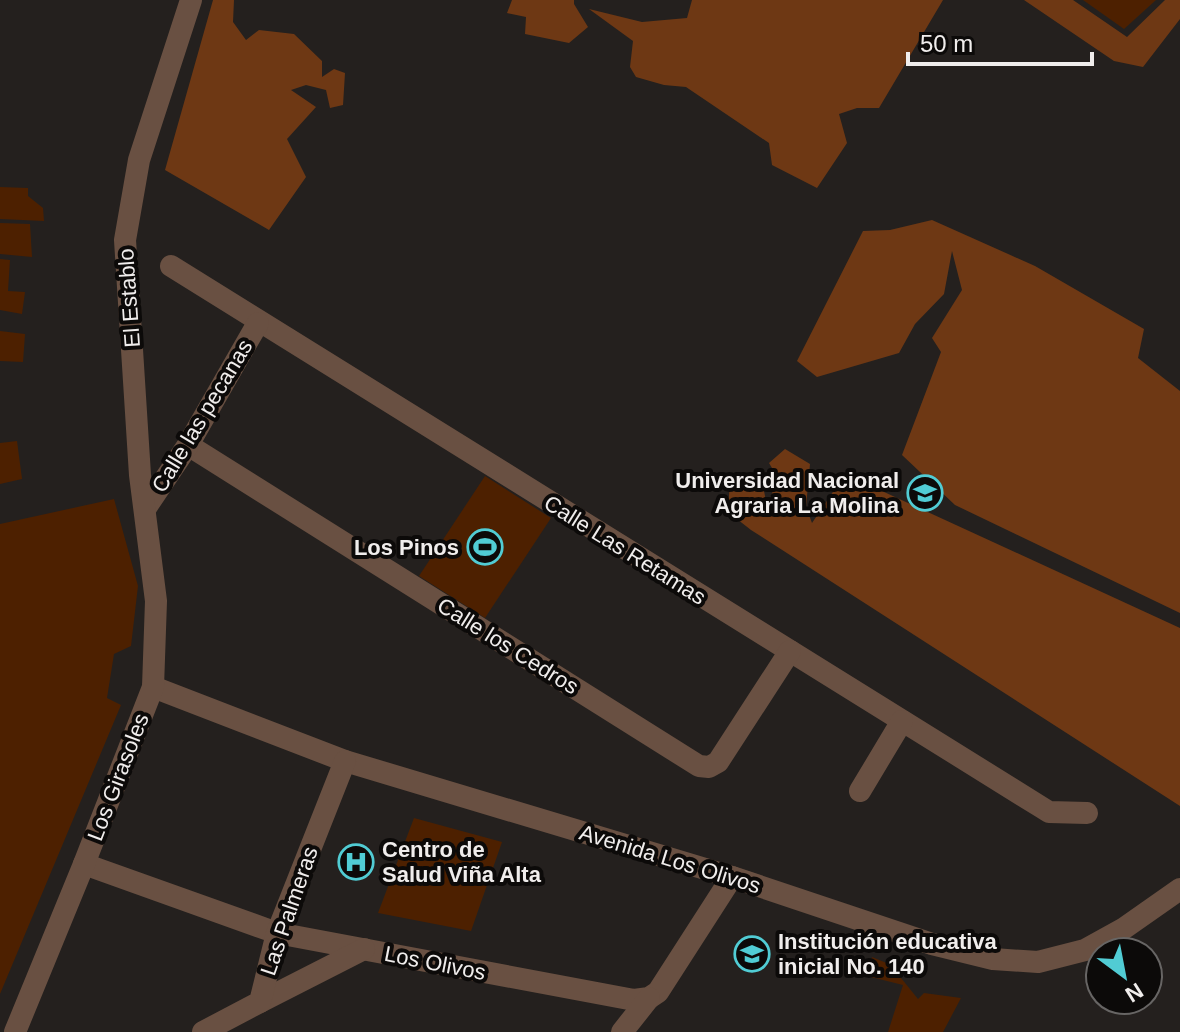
<svg xmlns="http://www.w3.org/2000/svg" width="1180" height="1032" font-family="Arial,sans-serif">
	<style>
		.green { fill: #4d2000 }
		.forest { fill: #6e3814 }
		.lines { fill: none; stroke-linecap: round; stroke-linejoin: round }
		.minor { stroke: #695042; stroke-width: 22 }
		.labels { text-anchor: middle; dominant-baseline: central; stroke-width: 8; stroke-linejoin: round; paint-order: stroke }
		.street-label { font-size: 22px; fill: #f0edec; stroke: #0c0a09 }
		.poi-label { font-size: 22px; font-weight: bold; fill: #f0edec; stroke: #0c0a09; text-anchor: end }
	</style>
	<rect width="100%" height="100%" fill="#24201e"/>
	<g class="green">
		<polygon points="1083,0 1156,0 1124,29"/>
		<polygon points="0,187 28,188 28,196 43,208 44,221 0,219"/>
		<polygon points="0,223 30,224 32,257 0,254"/>
		<polygon points="0,259 10,260 8,291 25,292 22,314 0,310"/>
		<polygon points="0,331 25,334 23,362 0,361"/>
		<polygon points="17,441 22,479 0,484 0,443"/>
		<polygon points="485,476 551,518 485,618 419,576"/>
		<polygon points="114,499 138,586 131,646 114,654 107,698 121,705 0,994 0,524"/>
		<polygon points="414,818 502,842 471,931 378,913"/>
		<polygon points="872,957 901,969 901,978 918,999 924,993 961,998 943,1032 888,1032 903,985 867,976"/>
	</g>
	<g class="forest">
		<polygon points="213,0 234,0 233,22 246,40 259,30 294,34 322,61 322,77 334,69 345,73 343,105 330,108 326,90 306,85 291,90 316,107 287,139 306,177 269,230 165,170"/>
		<polygon points="512,0 574,0 574,4 588,27 569,43 525,34 526,17 507,13"/>
		<polygon points="692,0 943,0 879,108 857,108 839,114 847,143 817,188 772,165 769,143 686,87 664,85 636,77 630,67 633,41 589,9 642,22 687,18"/>
		<polygon points="1024,0 1073,0 1127,37 1165,0 1180,0 1180,19 1143,67 1114,61"/>
		<polygon points="932,220 1035,266 1144,329 1138,358 1180,391 1180,613 955,505 902,455 941,352 932,338 962,290 952,251 944,294 915,324 899,353 817,377 797,361 863,231 890,230"/>
		<polygon points="785,449 810,464 806,507 812,523 845,474 1180,628 1180,806 751,530 728,512 730,479 761,476 767,506 778,478 769,463"/>
	</g>
	<g class="lines">
		<g class="minor">
			<polyline points="171,266 1041,807 1049,812 1087,813"/>
			<polyline points="188,445 699,766 709,767 718,762 790,651"/>
			<polyline points="145,509 188,445 258,323"/>
			<polyline points="153,687 345,761 732,877 932,944 993,959 1038,962 1085,950 1123,929 1180,889"/>
			<polyline points="860,791 902,721"/>
			<polyline points="84,864 277,933 634,1000 649,998 658,992 732,877"/>
			<polyline points="260,1002 364,949"/>
			<polyline points="15,1032 84,864 153,687 156,601 140,475 125,240 139,160 191,0"/>
			<polyline points="203,1032 260,1002 277,933 345,761"/>
			<polyline points="622,1032 649,998"/>
		</g>
	</g>
	<defs>
		<symbol id="university-ring" viewBox="-11 -11 22 22"><circle r="9.5" fill="#0c0a09" stroke="#51ccd4" stroke-width="1.5"/><path d="M0-5L7-2L0 1L-7-2ZM-4 1L0 2.5L4 1V4Q0 6-4 4Z" fill="#51ccd4"/></symbol>
		<symbol id="stadium-ring" viewBox="-11 -11 22 22"><circle r="9.5" fill="#0c0a09" stroke="#51ccd4" stroke-width="1.5"/><path d="M0-5a6.5 5 0 1 0 0 10a6.5 5 0 1 0 0-10ZM-3.5-1.8h7v3.6h-7Z" fill="#51ccd4"/></symbol>
		<symbol id="hospital-ring" viewBox="-11 -11 22 22"><circle r="9.5" fill="#0c0a09" stroke="#51ccd4" stroke-width="1.5"/><path d="M-5-5h3v3.5h4V-5h3V5h-3V1.5h-4V5h-3Z" fill="#51ccd4"/></symbol>
		<symbol id="school-ring" viewBox="-11 -11 22 22"><circle r="9.5" fill="#0c0a09" stroke="#51ccd4" stroke-width="1.5"/><path d="M0-5L7-2L0 1L-7-2ZM-4 1L0 2.5L4 1V4Q0 6-4 4Z" fill="#51ccd4"/></symbol>
	</defs>
	<g fill-rule="evenodd">
		<use href="#university-ring" x="905" y="473" width="40" height="40"/>
		<use href="#stadium-ring" x="465" y="527" width="40" height="40"/>
		<use href="#hospital-ring" x="336" y="842" width="40" height="40"/>
		<use href="#school-ring" x="732" y="934" width="40" height="40"/>
	</g>
	<g class="labels">
		<g class="street-label">
			<text transform="translate(129 298) rotate(-94)">El Establo</text>
			<text transform="translate(202 416) rotate(-59)">Calle las pecanas</text>
			<text transform="translate(625 550) rotate(32)">Calle Las Retamas</text>
			<text transform="translate(508 646) rotate(32)">Calle los Cedros</text>
			<text transform="translate(118 777) rotate(-69)">Los Girasoles</text>
			<text transform="translate(670 859) rotate(17)">Avenida Los Olivos</text>
			<text transform="translate(289 911) rotate(-71)">Las Palmeras</text>
			<text transform="translate(435 963) rotate(11)">Los Olivos</text>
		</g>
		<g class="poi-label">
			<text x="899" y="480">Universidad Nacional<tspan x="899" dy="25">Agraria La Molina</tspan></text>
			<text x="459" y="547">Los Pinos</text>
			<text x="382" y="849" text-anchor="start">Centro de<tspan x="382" dy="25">Salud Viña Alta</tspan></text>
			<text x="778" y="941" text-anchor="start">Institución educativa<tspan x="778" dy="25">inicial No. 140</tspan></text>
		</g>
	</g>
	<g transform="translate(1124 976) rotate(148)"><circle r="38" fill="#0c0a09" stroke="#676564" stroke-width="2"/>
	<path d="M0-6L14 30L0 20L-14 30Z" fill="#51ccd4"/>
	<text y="-12" font-size="22" font-weight="bold" text-anchor="middle" fill="#f0edec">N</text>
	</g>
	<path d="M908 52v12h184v-12" fill="none" stroke="#f0edec" stroke-width="4"/>
	<text x="920" y="52" font-size="24" fill="#f0edec" stroke="#0c0a09" stroke-width="6" paint-order="stroke">50 m</text>
</svg>
